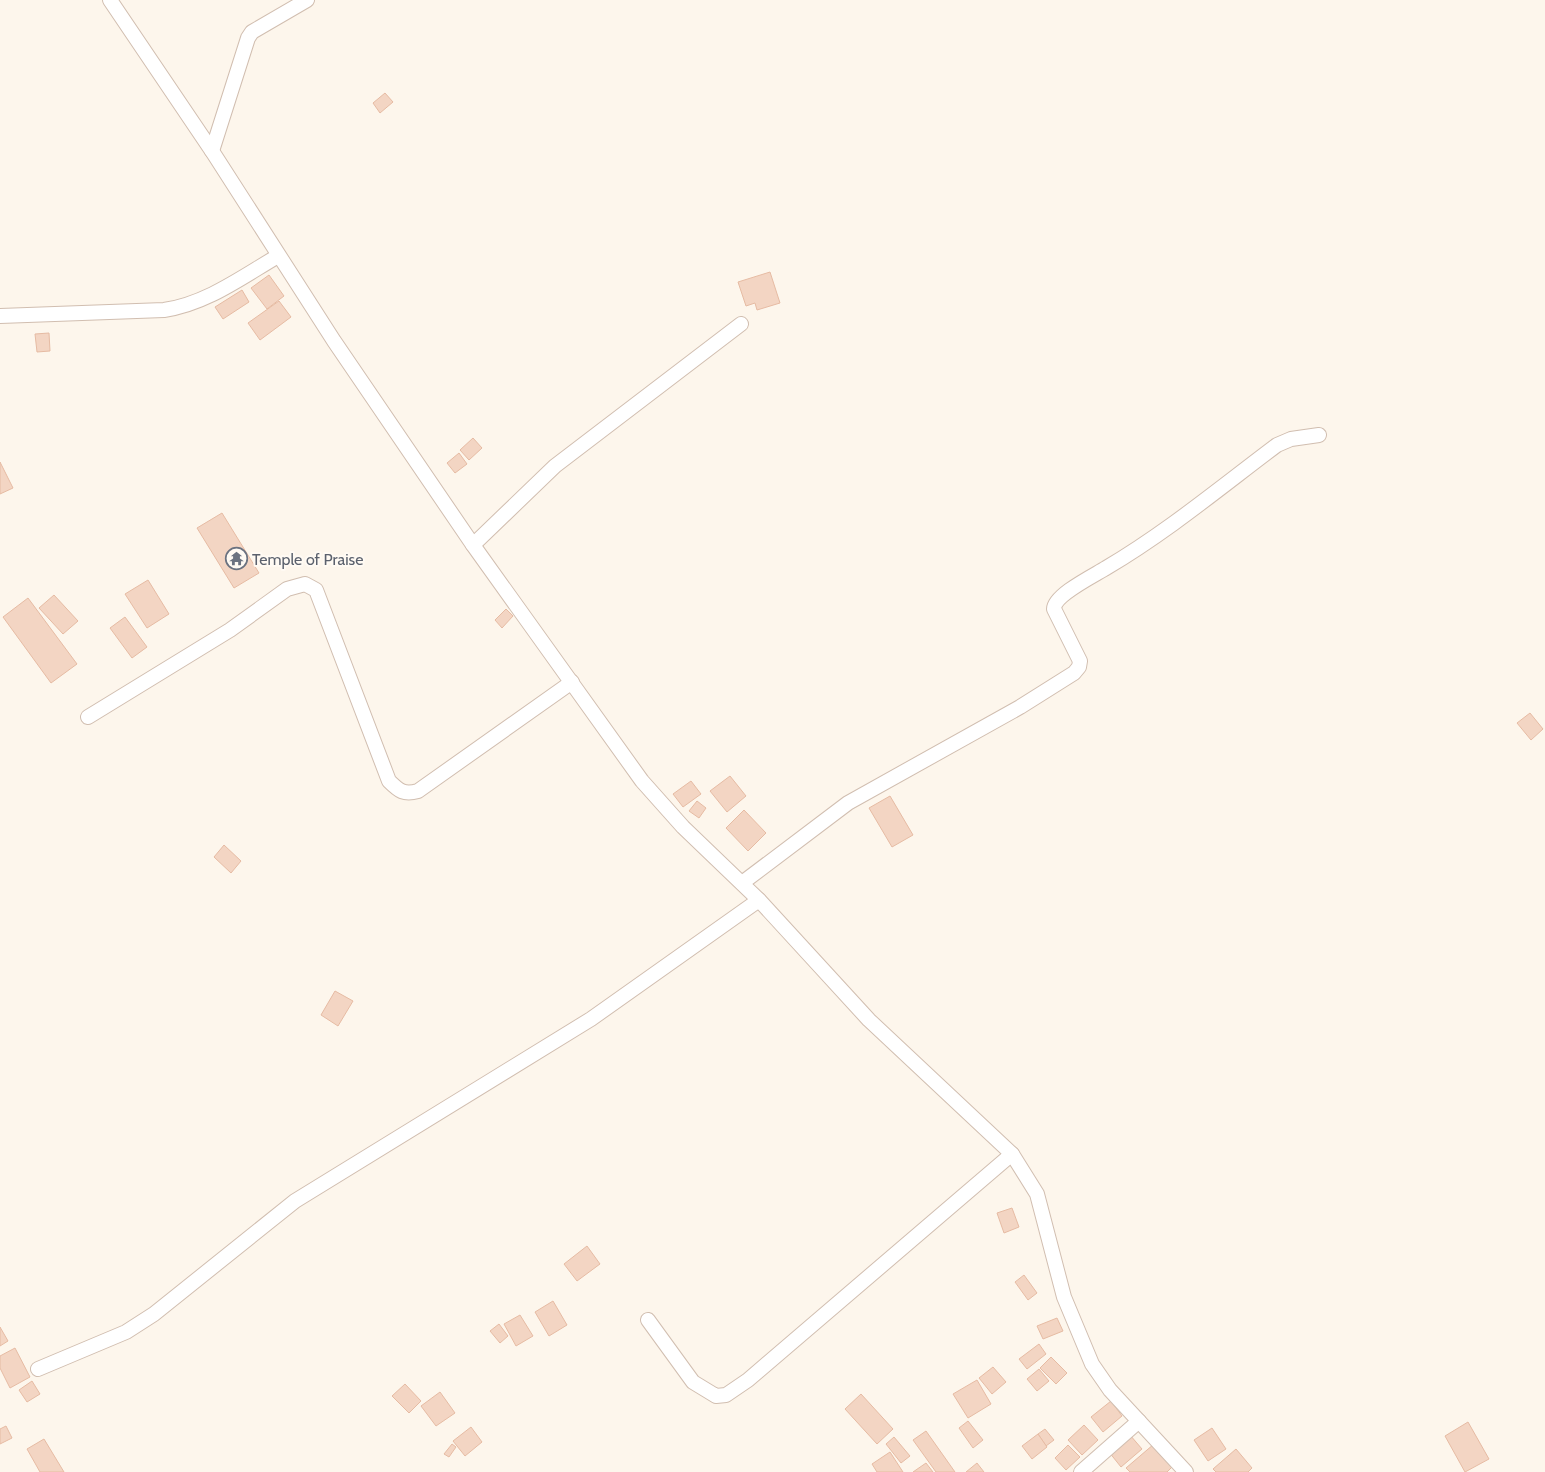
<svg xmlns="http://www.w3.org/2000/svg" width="1545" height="1472" font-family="Cabin,sans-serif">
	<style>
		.building { fill: #f3d5c3; stroke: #e6bba3 }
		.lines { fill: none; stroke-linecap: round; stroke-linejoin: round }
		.minor-casing { stroke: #d1beb0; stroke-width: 16 }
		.minor { stroke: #fff; stroke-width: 14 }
		.labels { text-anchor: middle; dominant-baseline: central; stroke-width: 4; stroke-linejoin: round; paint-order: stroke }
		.worship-label { font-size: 16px; fill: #5b616d; stroke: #fffaf3; text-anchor: start }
	</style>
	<rect width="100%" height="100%" fill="#fdf6ec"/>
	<g class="building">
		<polygon points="385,93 393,102 380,113 373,103"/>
		<polygon points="770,272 780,303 757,310 755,303 746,306 738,282"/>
		<polygon points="269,275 284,296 267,309 251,288"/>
		<polygon points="242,290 249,302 223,319 215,307"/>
		<polygon points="279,301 291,317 260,340 248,323"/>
		<polygon points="49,333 50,351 37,352 35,334"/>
		<polygon points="473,438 482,448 469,460 460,450"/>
		<polygon points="459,453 467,464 455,473 447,463"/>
		<polygon points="0,462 13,488 0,494"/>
		<polygon points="222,513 259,573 234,588 197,528"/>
		<polygon points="148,580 169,614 147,628 125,594"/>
		<polygon points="54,595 78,621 63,634 39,608"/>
		<polygon points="28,598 77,664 51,683 3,617"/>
		<polygon points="506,609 513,616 502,628 495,620"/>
		<polygon points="125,617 147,647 132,658 110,628"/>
		<polygon points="1530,713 1543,729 1531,740 1517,723"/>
		<polygon points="730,776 746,796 727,812 710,791"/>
		<polygon points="691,781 701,794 683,807 673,794"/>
		<polygon points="890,796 913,835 892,847 869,808"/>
		<polygon points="697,801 706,808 699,818 689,811"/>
		<polygon points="744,810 766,833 748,851 726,828"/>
		<polygon points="224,845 241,861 231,873 214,857"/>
		<polygon points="335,991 353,1001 338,1026 321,1015"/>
		<polygon points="1012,1208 1019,1227 1004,1233 997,1213"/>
		<polygon points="587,1246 600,1264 577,1281 564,1264"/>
		<polygon points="1024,1275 1037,1293 1028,1300 1015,1282"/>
		<polygon points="553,1301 567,1325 549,1336 535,1312"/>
		<polygon points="520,1315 533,1336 516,1346 504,1324"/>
		<polygon points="1057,1318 1063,1331 1043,1339 1037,1326"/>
		<polygon points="499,1324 508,1336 500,1343 490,1331"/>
		<polygon points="0,1327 8,1341 0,1346"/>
		<polygon points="1039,1344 1046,1354 1027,1369 1019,1359"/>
		<polygon points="15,1348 30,1377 10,1388 0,1368 0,1356"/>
		<polygon points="1051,1357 1067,1373 1056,1384 1040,1368"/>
		<polygon points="993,1367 1006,1382 992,1394 979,1378"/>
		<polygon points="1039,1369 1049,1381 1037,1391 1027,1379"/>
		<polygon points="977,1380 991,1404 968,1418 953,1394"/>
		<polygon points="32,1381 40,1394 27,1402 19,1390"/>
		<polygon points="405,1384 421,1401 409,1413 392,1396"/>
		<polygon points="440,1392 455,1413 436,1426 421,1406"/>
		<polygon points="861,1394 893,1429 877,1444 845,1409"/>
		<polygon points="1111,1401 1122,1416 1103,1432 1091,1417"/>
		<polygon points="968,1421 983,1440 973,1448 959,1428"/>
		<polygon points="1468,1422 1489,1459 1465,1472 1445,1436"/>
		<polygon points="1084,1425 1098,1440 1082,1455 1068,1440"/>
		<polygon points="6,1426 12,1438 0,1444 0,1429"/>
		<polygon points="471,1427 482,1442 465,1456 453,1441"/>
		<polygon points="1212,1428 1226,1449 1208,1461 1194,1440"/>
		<polygon points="1045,1429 1054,1440 1046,1446 1038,1434"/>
		<polygon points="926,1431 955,1472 936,1472 913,1440"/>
		<polygon points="1038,1434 1047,1447 1032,1459 1022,1446"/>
		<polygon points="1130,1435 1142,1449 1121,1467 1109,1452"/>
		<polygon points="894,1437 910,1456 901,1463 886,1444"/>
		<polygon points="44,1439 64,1472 40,1472 27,1449"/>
		<polygon points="452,1444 456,1447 449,1457 444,1454"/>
		<polygon points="1154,1444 1173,1466 1167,1472 1130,1472 1126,1468"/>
		<polygon points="1068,1445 1080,1457 1066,1470 1055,1458"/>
		<polygon points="1236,1449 1252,1468 1248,1472 1216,1472 1213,1469"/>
		<polygon points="890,1452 903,1472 877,1472 872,1464"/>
		<polygon points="926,1463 933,1472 913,1472"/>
		<polygon points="977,1463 984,1472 966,1472"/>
	</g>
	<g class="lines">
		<defs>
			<g id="minor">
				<polyline points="110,0 212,151 334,341 473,545 642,781 683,827 759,900 869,1020 1012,1154 1037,1194 1064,1297 1092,1364 1110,1390 1186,1472"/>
				<polyline points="212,151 248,38 252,32 307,0"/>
				<path d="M 0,316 L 164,310 C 206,304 242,277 278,256"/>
				<polyline points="473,545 555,466 741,324"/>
				<path d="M 88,717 L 230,630 L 287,589 L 305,584 L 316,590 L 389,781 C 399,791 404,795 418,791 L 572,682"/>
				<path d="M 742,883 L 848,803 L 1020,707 L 1074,673 L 1079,667 L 1080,661 L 1054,609 C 1054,595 1095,575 1106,568 C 1167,532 1221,487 1277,445 L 1291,439 L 1319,435"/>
				<polyline points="648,1320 693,1382 716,1396 726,1395 748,1380 1012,1154"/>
				<polyline points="38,1369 126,1332 154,1314 295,1201 591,1019 759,900"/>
				<polyline points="1081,1472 1139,1421"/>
			</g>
		</defs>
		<use href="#minor" class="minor-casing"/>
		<use href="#minor" class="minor"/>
	</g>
	<defs>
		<symbol id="temple-ring" viewBox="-11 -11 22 22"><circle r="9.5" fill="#fffaf3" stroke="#6b7280" stroke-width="1.5"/><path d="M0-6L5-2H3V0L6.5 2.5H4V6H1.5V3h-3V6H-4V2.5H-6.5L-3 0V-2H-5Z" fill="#6b7280"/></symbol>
	</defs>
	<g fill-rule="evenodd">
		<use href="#temple-ring" x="224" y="546" width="25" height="25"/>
	</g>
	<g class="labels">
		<g class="worship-label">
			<text x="252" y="559">Temple of Praise</text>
		</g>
	</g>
</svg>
